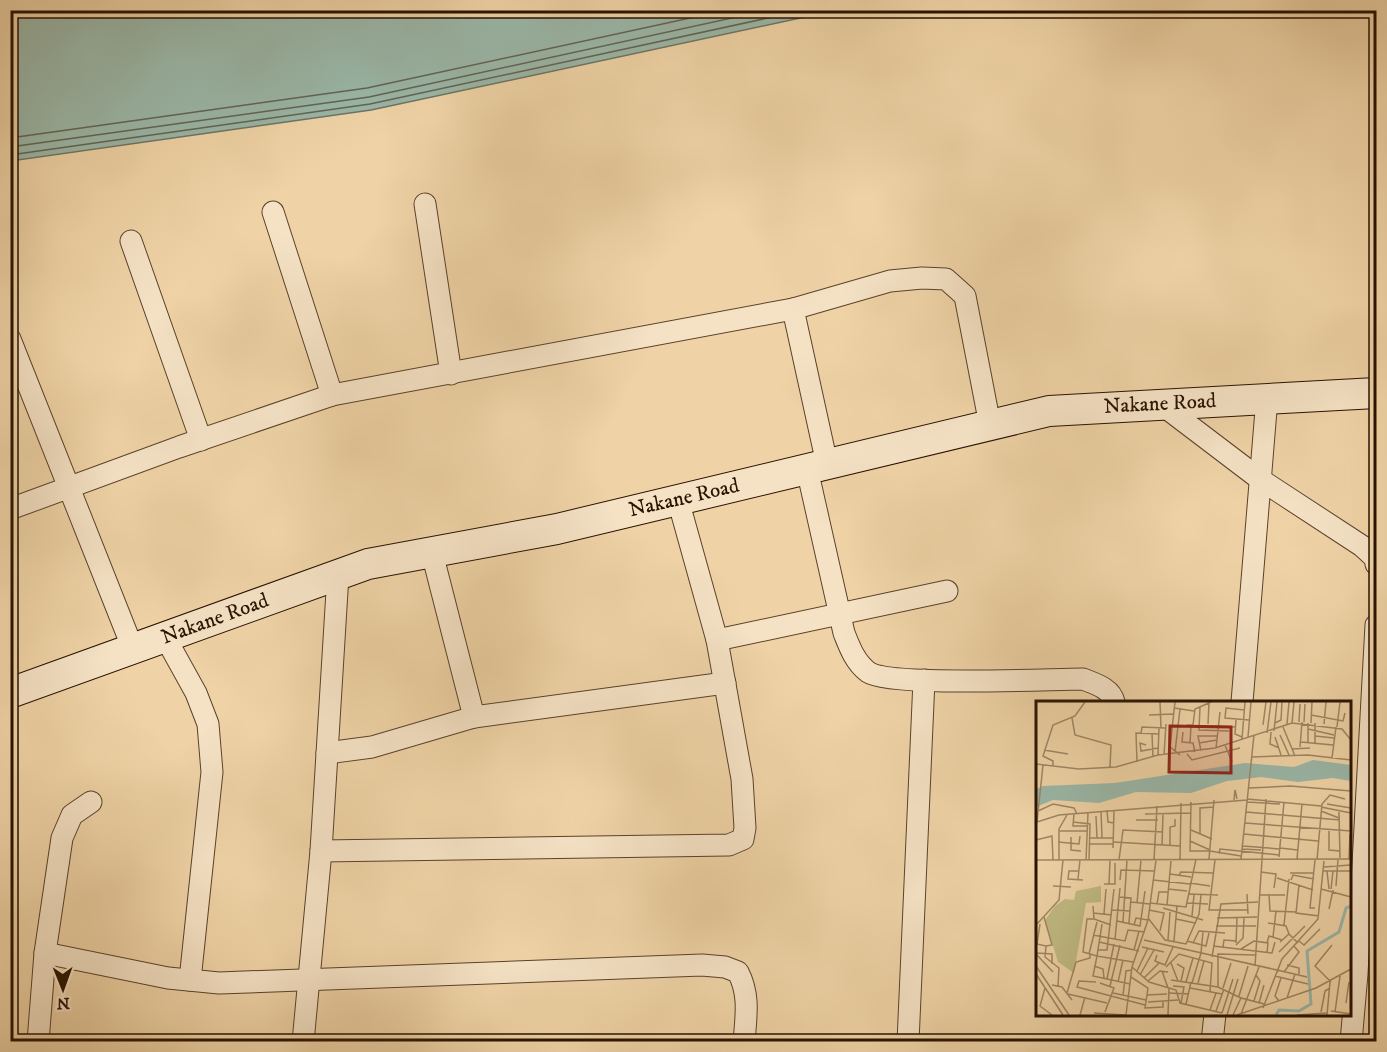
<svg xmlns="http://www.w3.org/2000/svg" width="1387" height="1052" font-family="'IM FELL DW Pica',serif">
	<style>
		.water { fill: #9ab7a8; stroke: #6d7565; stroke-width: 1.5 }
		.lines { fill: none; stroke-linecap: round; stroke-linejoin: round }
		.shore { stroke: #626454; stroke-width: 1.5 }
		.street-casing { stroke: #5a422a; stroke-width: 23 }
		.secondary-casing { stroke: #291200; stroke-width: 32 }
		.street { stroke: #f5e2c5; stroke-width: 21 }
		.secondary { stroke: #f5e2c5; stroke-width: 30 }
		.labels { text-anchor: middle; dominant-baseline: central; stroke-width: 4.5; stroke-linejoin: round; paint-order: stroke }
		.street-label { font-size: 21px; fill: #291200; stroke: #f5e2c5 }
		.inset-river { fill: none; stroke: #9ab7a8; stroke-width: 3 }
		.inset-road { fill: none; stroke: #a08664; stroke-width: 1.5 }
		.view { fill: #8f2418; fill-opacity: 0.15; stroke: #8f2418; stroke-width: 3 }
		.inset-edge { fill: none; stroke: #291200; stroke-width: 3 }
	</style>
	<rect width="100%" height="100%" fill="#efd3a6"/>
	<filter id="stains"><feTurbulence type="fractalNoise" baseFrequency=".00333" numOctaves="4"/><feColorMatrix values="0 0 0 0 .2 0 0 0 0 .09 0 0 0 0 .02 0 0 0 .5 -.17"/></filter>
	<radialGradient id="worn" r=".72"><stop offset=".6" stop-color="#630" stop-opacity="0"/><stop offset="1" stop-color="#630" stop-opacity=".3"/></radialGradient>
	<polygon class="water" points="10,11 11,10 833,11 371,110 11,161"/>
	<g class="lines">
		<g class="shore">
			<polyline points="10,138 367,88 727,10"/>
			<polyline points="10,147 369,97 769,10"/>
			<polyline points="10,155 370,104 805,10"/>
		</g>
		<defs>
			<g id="street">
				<polyline points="425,204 451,374"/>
				<polyline points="273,212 332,395"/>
				<polyline points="131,241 201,440"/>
				<polyline points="793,309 827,464"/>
				<polyline points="10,339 133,649"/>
				<polyline points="1161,404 1261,480 1362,546 1375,558 1376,564"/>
				<path d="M 807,469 L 844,633 C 850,648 855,662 868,672 C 890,687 1048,679 1083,679 C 1095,684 1111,688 1114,702"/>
				<polyline points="10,509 179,447 332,395 793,309 890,281 922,278 946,279 965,296 990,425"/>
				<polyline points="432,553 474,717"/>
				<polyline points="165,637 196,693 208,724 212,772 190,980"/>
				<polyline points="717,640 947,591"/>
				<polyline points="1242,702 1267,398"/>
				<polyline points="327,753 372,747 474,717 725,683"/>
				<polyline points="321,851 729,845 743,839 745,828 742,779 717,640 678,500"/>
				<path d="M 45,953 L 168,978 L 219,983 L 702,965 L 725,967 L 738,972 C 750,995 746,1016 744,1042"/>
				<polyline points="38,1042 45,953 62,838 72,815 91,802"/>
				<polyline points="303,1042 321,851 338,575"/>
				<polyline points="908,1042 924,680"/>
				<polyline points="1212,1042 1215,1014"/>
				<polyline points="1351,1042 1357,974 1376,625"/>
			</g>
			<polyline id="secondary" points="10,693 368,564 557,529 1049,411 1376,393"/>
		</defs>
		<use href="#street" class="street-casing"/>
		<use href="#secondary" class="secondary-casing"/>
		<use href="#street" class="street"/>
		<use href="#secondary" class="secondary"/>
	</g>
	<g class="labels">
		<g class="street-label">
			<text transform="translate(1160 404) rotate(-3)">Nakane Road</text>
			<text transform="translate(684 498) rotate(-13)">Nakane Road</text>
			<text transform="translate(215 619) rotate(-20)">Nakane Road</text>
		</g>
	</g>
	<g transform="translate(1036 701)">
		<rect width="315" height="315" fill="#efd3a6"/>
		<path d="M 65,185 L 65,201 L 50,202 L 38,272 L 22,261 L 9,219 L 19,205 L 29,198 L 38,199 L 40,190 Z" fill="#c0ba82"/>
		<path d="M 277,59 L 315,64 L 315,80 L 297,77 L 262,81 L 225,76 L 191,80 L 155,92 L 100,91 L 63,102 L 17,99 L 0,106 L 0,88 L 7,85 L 79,82 L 209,62 L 258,66 Z" fill="#9ab7a8"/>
		<path class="inset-river" d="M 240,314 L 243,309 L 263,310 L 275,303 L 271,250 L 303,231 L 310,207 L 315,205"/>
		<path class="inset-road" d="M 124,1 L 125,27M 139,1 L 134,46 L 144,54M 164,6 L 163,29 L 193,30M 138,7 L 158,10M 208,9 L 190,7 L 189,17 L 213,19M 113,14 L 137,13M 275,14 L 307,20 L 309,12M 36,17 L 39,34 L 75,44 L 74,66M 200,19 L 199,33 L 206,36M 263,21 L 264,3M 268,21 L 269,3M 239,22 L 245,19 L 246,1M 256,22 L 258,1M 275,22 L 276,1M 172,23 L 173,2M 251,23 L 253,1M 288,23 L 290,1M 151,24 L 199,26M 157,24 L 159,8 L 175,1M 227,24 L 230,1M 247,26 L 259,55M 301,26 L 304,1M 272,28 L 298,34M 238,30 L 241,1M 147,31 L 146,41 L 157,42 L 159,51M 235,31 L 234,43 L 243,47M 105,32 L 106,26 L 129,27M 231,32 L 235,1M 116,33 L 117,56M 244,34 L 253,54M 279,35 L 298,37M 212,36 L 215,1M 239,36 L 245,54M 206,38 L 209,1M 265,41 L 297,44M 272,41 L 272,22M 154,42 L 155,24M 163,42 L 181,39M 279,42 L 279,22M 110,44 L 104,42 L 105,50 L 122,47M 189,44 L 196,61M 264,46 L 266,21M 180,47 L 184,11M 256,48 L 274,47M 8,49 L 32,53M 165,50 L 162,35 L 181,35M 139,51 L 144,8M 151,53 L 156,59 L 204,47M 122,54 L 123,27M 128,54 L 130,23M 216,56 L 272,54 L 315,59M 296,57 L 300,26M 101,61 L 100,32 L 123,33M 0,63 L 43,68 L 80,66 L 122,54 L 179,47 L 256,22 L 306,28 L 315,39M 17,66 L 17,60 L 7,55 L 17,24 L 39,15 L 49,1M 213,87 L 254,85 L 315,90M 211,98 L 285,105M 198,99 L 199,89 L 201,98M 155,101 L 154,150 L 174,150M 211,101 L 244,103M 291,103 L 315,107M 285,106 L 315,112M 71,109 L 72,121 L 78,122M 2,110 L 17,103 L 38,107 L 41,113M 65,110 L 66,137M 285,110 L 303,117M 210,111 L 304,119M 303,111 L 304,157M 38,113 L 37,125 L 51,125M 109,113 L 155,112M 60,115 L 61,137M 100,119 L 122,119M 1,121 L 23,114 L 211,99M 1,121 L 7,64M 37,121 L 54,123 L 53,159M 209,122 L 315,130M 155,129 L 176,138M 23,130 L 51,130M 293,130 L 293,149 L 304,150M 164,133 L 164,107 L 178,106M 208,133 L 282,140M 35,136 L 35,149 L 45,150M 54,137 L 78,137M 0,139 L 16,135 L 17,159M 154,140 L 174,149M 22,141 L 43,143 L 44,135M 78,141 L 144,145M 54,143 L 77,143M 126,145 L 127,113M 134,145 L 134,126 L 139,125 L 139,118M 207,145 L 244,148M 77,147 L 78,109M 244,147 L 262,149M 206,148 L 225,149M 174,150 L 205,155M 183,153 L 184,148 L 243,154M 243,156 L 248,101M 173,158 L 178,99M 205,158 L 218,34M 261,158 L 266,103M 313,158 L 314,133M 0,159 L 315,158M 23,159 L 23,128 L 31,114M 50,159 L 52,112M 83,159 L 87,129 L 127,131M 118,159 L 121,105M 144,159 L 145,102M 179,159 L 173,209 L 212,209M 279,159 L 274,207 L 279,207M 281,159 L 286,103 L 294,94 L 309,98M 288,166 L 314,164M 42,170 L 33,170 L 32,178 L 47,179M 287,170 L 314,170M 291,170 L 293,188M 225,171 L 240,173 L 238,187M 254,172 L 278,172M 134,173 L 155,176M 143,174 L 145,171 L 177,172M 241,177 L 277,189M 42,178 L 44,159M 84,179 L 85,169 L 118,170M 117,179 L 154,183M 255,179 L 257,174 L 278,178M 154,182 L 174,185M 68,183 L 79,183 L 79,162M 73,183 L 74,159M 263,184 L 260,212 L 283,215M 17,185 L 35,186M 300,185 L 302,158M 132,188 L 151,190M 285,188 L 315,196M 295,188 L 297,170M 152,193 L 182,194M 211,193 L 212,213M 223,194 L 249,194M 233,194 L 234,210 L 260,211M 83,196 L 95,197 L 93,222M 95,201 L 114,203M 101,202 L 105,159M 114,202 L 150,206 L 160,158M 151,202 L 172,203M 121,203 L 123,191 L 132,191M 131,204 L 135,160M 57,205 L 58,218 L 75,224M 127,207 L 167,219M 293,208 L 297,189M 76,209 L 94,210M 113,209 L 128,212 L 124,230M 57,212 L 76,214M 68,213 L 70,188M 156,215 L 158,194M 8,216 L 16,244 L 10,245M 112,217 L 129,239 L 150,243 L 163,213 L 165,194M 181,217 L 221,216M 58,218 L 51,218 L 47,251 L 61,255 L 66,223M 140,218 L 159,222M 81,220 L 104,225 L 109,190M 87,221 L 91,159M 232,222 L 250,225 L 253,233M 1,223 L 23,199 L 27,159M 4,223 L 1,243 L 10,245 L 9,256 L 23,267 L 22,285M 98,224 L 100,217 L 112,219M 248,224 L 253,178M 180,225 L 220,225M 57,234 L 89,240 L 92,229 L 109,231M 237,236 L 240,210M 79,238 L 84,187M 108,239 L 241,269M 132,239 L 134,211M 138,240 L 141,205M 151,240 L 170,245 L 173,232M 263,240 L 268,244 L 284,228M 63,241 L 103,250M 244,241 L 253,233 L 262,242M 157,242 L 163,230 L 189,232M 200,242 L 201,217M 231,242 L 233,235 L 246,239M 78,243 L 71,278 L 94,283M 200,244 L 207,237 L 208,217M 177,245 L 236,252 L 239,241M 106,246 L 128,251M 187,246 L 188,239 L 200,240M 205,248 L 218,240 L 232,242 L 231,251M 62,249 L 71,249 L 78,188M 98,249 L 103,230M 243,251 L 269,225M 0,252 L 16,253 L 16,263M 165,252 L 167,231M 0,253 L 17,271M 53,253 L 61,221M 121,254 L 119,260 L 129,264 L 137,246M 176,256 L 185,203 L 222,201M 135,262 L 142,280M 141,263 L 148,267 L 145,280M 251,264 L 263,267 L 263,273M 0,265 L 33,314M 58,265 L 67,268 L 68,277M 219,265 L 230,98M 96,266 L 113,281 L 140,289 L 144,302 L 186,312M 130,266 L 143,253 L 176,262 L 174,290M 241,269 L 271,276M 101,270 L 112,247M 126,270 L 132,287M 248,271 L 263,251 L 258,245M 0,273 L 27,314M 104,274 L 118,249M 239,275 L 272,283M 95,276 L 112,287 L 109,307 L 127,306 L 127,300M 108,277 L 123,262M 71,278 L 57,275 L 61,255 L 97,261M 135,279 L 182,286 L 205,297M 112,280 L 124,270 L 132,271M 60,281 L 43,280 L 41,286 L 109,304M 82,281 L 87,259M 150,281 L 157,257M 295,281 L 279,265 L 296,244M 64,282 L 78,287 L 69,311M 156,282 L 165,252M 162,282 L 168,260M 16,284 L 26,286 L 36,299M 74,285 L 84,244M 137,285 L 148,286 L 145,302M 182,286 L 182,253 L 219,254M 9,287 L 4,305 L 16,314M 154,287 L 186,293M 187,287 L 195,262M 31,292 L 40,261 L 54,257 L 54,253M 77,292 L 110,299M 132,292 L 153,293M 32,293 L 71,302M 87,294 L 90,270 L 96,269M 111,294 L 131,293M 203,295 L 212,265M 251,297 L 259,273M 218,300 L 224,280 L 220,274M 243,300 L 239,295 L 245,277M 112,301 L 142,299M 223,302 L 228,284M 310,302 L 313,281M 150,303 L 155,281M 227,307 L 246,258 L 282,218 L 288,160M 174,309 L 180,292M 180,310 L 188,288M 295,310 L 315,313M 285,311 L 289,290 L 294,287M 299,311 L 304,275M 58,312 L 89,314M 186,312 L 197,278M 205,313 L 223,266M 44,314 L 49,296M 90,314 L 96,266 L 112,219 L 120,159M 132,314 L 133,287M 191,314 L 202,278M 197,314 L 205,297 L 228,303M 201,314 L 280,287 L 315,268M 261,314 L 291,312M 291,314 L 294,281"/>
		<path class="view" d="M 134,25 L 195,26 L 195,72 L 133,71 Z"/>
		<rect width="315" height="315" class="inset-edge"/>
	</g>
	<rect width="1387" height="1052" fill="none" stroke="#efd3a6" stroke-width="36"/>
	<rect x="12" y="12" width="1363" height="1028" fill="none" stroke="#291200" stroke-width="3"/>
	<rect x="18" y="18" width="1351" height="1016" fill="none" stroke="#291200" stroke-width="1.5"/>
	<g transform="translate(63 989) rotate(179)" stroke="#f5e2c5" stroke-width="4.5" paint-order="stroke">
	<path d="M0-4.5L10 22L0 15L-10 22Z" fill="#291200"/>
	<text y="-9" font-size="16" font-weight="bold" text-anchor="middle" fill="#291200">N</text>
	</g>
	<rect width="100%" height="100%" filter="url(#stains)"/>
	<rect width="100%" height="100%" fill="url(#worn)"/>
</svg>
